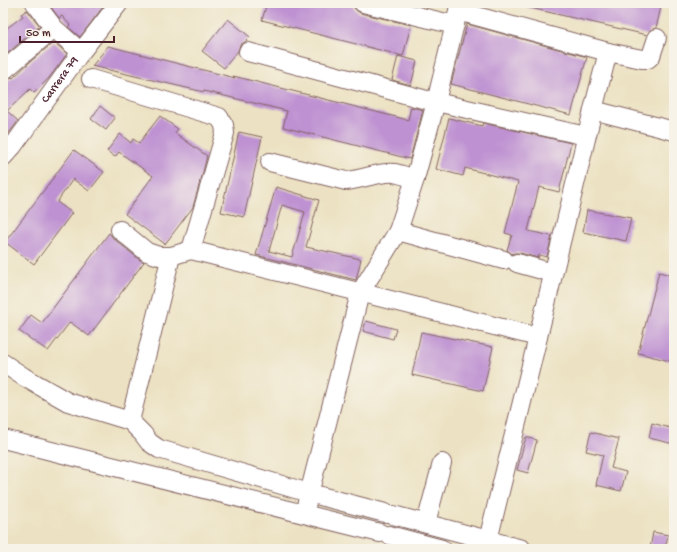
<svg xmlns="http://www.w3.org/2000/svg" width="677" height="552" font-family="'Gochi Hand',sans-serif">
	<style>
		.building { fill: #be91d2; fill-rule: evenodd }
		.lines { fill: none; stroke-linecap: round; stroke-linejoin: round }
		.minor-casing { stroke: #836360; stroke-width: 20 }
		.minor { stroke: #fff; stroke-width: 18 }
		.labels { text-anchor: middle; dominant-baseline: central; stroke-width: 4; stroke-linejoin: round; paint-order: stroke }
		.street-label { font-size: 12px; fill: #4a1f2b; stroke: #f7f3e8 }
	</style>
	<rect width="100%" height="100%" fill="#f7f3e8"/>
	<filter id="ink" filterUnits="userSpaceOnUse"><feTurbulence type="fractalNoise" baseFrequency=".025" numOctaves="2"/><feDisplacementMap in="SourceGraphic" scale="8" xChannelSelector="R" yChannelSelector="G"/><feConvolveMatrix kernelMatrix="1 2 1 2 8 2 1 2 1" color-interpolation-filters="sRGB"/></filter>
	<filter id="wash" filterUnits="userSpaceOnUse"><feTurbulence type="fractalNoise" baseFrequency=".012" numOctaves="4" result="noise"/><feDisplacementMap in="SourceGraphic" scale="16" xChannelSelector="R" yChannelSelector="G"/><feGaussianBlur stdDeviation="0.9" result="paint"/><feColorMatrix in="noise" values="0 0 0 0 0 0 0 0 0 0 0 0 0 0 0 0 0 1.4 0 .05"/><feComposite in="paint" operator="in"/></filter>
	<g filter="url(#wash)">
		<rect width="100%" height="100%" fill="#ece2c3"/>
		<g id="blocks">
			<g class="building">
				<polygon points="48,3 106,3 80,37 68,27 70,25 62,16 59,18"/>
				<polygon points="267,3 353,3 353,6 356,10 360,13 411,25 403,56 262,20"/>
				<polygon points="527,3 662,3 656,28 650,30 647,35 526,7"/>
				<polygon points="27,10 40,26 3,57 3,31 23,16 21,14"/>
				<polygon points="228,19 250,37 245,42 240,45 238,51 224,68 202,51"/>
				<polygon points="467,24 587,57 571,115 451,84"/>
				<polygon points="54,42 67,54 49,78 34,93 30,89 7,111 18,121 3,141 3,85 12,77 13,78 31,61"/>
				<polygon points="108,46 235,78 233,76 408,120 411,107 423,110 410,159 283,127 287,111 204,91 204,92 92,66"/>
				<polygon points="398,56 417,61 411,85 392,80"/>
				<polygon points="100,106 115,118 106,130 91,119"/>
				<polygon points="160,116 178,129 175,133 207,156 201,180 199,182 200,182 193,207 165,244 125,214 153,176 119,152 115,157 107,151 120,134 131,143 133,139 139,143"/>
				<polygon points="449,118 482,126 483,123 571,143 559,192 539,187 528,231 552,236 547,257 539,255 538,258 520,253 515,253 512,254 507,250 512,235 505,233 518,182 465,168 463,176 436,169"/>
				<polygon points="239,132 262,137 244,217 221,212"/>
				<polygon points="74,150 104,172 89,191 73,179 57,202 72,213 34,264 5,242"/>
				<path d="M 276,187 L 319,200 L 306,247 L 361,259 L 356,280 L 256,255 ZM 282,205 L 305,212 L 292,257 L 269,251 Z"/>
				<polygon points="587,210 631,218 626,241 583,232"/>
				<polygon points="109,233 113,238 140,260 144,262 89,336 70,322 48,351 19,331 31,315 42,323"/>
				<polygon points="659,272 674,276 674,362 638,353"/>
				<polygon points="366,321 396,329 393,339 363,331"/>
				<polygon points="421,332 493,347 483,391 412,375"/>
				<polygon points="652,423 674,429 674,444 649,438"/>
				<polygon points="591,432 619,439 611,468 626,472 621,491 596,485 603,455 586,451"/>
				<polygon points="526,437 537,440 528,473 517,470"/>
				<polygon points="653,532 668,535 665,549 650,549"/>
			</g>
		</g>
	</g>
	<g filter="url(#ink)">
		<use href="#blocks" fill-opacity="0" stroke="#836360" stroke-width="1"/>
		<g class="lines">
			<defs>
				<g id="minor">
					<polyline points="35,3 54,28 81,52"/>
					<polyline points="363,3 455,25"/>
					<polyline points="458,11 608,52 593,110 538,337 488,540"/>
					<polyline points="248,52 423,99 586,136"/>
					<polyline points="608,52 642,59 648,59 651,56 657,38"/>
					<polyline points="3,71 54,28"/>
					<polyline points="91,79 219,117 224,125 225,133 191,250"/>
					<polyline points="593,110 674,131"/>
					<path id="s1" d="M 3,157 L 13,146 L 81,52 L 119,3"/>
					<path d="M 270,162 L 346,181 C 361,180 381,171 394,173 C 401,174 408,177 415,179"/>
					<polyline points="120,230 147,252 159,256 171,256 191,250 538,337"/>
					<polyline points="398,231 504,260"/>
					<polyline points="517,263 553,273"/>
					<polyline points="3,363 24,377 68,402 130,421 143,434 149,442 159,449 309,493 385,513"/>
					<polyline points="130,421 171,256"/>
					<polyline points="3,439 380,533"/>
					<polyline points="304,514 360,293 398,231 415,179 436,102 460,3"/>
					<polyline points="393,515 522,549"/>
					<polyline points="426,523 442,463"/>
					<polyline points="389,535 442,549"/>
				</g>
			</defs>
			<use href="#minor" class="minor-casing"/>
			<use href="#minor" class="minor"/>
		</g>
	</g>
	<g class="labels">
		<g class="street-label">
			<text stroke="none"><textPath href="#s1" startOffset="96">Carrera 79</textPath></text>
		</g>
	</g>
	<rect width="677" height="552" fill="none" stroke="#f7f3e8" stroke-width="16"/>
	<path d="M20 36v6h94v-6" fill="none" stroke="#4a1f2b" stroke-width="2"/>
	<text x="26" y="36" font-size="12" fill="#4a1f2b" stroke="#f7f3e8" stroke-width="3" paint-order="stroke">50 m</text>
</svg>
